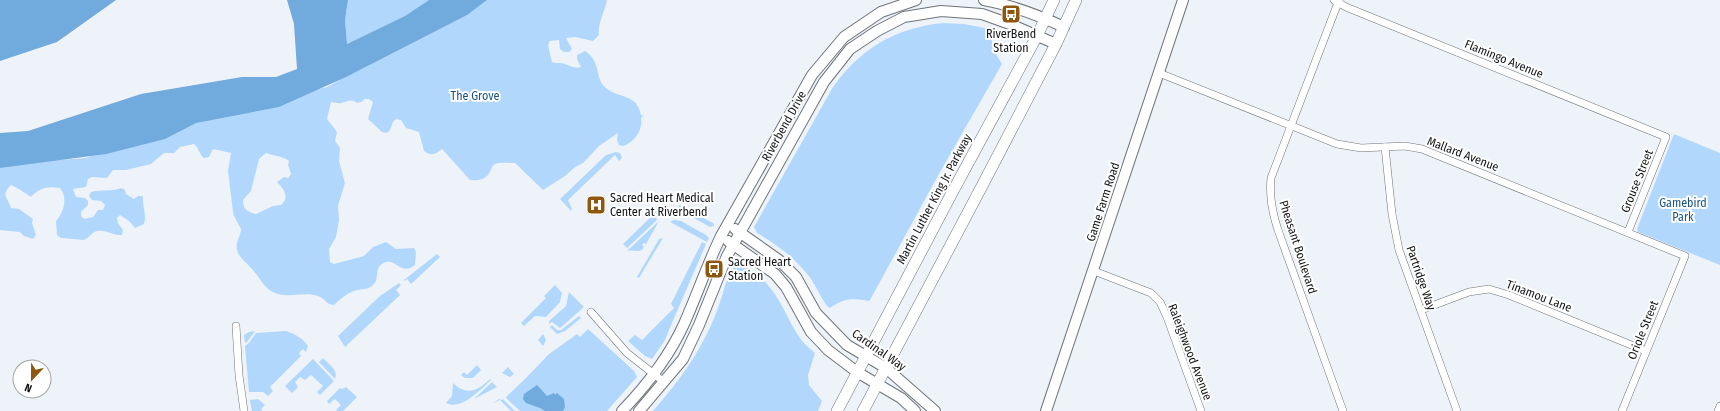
<svg xmlns="http://www.w3.org/2000/svg" width="1720" height="411" font-family="'Fira Sans Condensed',sans-serif">
	<style>
		.green { fill: #b1d8fc; fill-rule: evenodd }
		.water { fill: #71aadc }
		.lines { fill: none; stroke-linecap: round; stroke-linejoin: round }
		.street-casing { stroke: #6f7478; stroke-width: 8 }
		.secondary-casing { stroke: #6f7478; stroke-width: 12 }
		.primary-casing { stroke: #6f7478; stroke-width: 12 }
		.street { stroke: #fff; stroke-width: 7 }
		.secondary { stroke: #fff; stroke-width: 10 }
		.primary { stroke: #fff; stroke-width: 11 }
		.labels { text-anchor: middle; dominant-baseline: central; stroke-width: 4; stroke-linejoin: round; paint-order: stroke }
		.poi-label { font-size: 12px; fill: #131416; stroke: #fff; text-anchor: start }
		.street-label { font-size: 12px; fill: #131416; stroke: #fff }
		.park-label { font-size: 12px; fill: #195686; stroke: #fff }
	</style>
	<rect width="100%" height="100%" fill="#eef3f9"/>
	<g class="green">
		<polygon points="348,0 429,0 406,16 347,44 345,20"/>
		<path d="M 481,0 L 607,0 C 605,11 597,25 599,35 L 593,41 L 575,37 L 566,38 L 572,49 L 569,52 L 564,52 L 560,49 L 559,40 L 550,41 L 548,45 L 552,62 C 556,64 562,62 565,64 C 571,66 575,69 581,67 L 577,59 L 577,55 L 585,51 C 602,62 594,78 606,88 C 619,99 637,93 641,115 L 643,116 L 641,118 C 643,130 635,142 623,146 L 619,145 L 617,140 L 618,133 L 599,146 L 583,163 L 575,167 L 565,176 L 543,190 L 515,163 C 509,163 500,162 495,164 C 491,166 491,172 488,175 C 484,180 475,181 470,180 L 442,149 C 435,155 431,156 424,151 L 419,132 L 406,128 L 401,120 L 396,119 L 393,122 L 390,130 L 387,133 L 382,132 L 368,119 L 373,102 L 369,99 L 365,99 L 361,102 L 357,103 C 350,98 348,102 341,103 C 338,104 335,102 331,102 L 327,119 L 337,132 L 335,141 L 340,148 L 339,161 L 345,183 L 338,206 L 339,220 L 336,237 L 329,249 L 330,262 L 334,264 L 364,256 L 373,247 L 386,242 L 396,249 L 414,248 L 416,252 L 415,265 C 402,276 396,259 386,262 C 373,266 380,278 374,284 C 368,291 361,288 354,291 C 346,294 340,299 334,305 C 326,305 325,298 318,296 C 308,292 295,296 284,295 C 266,294 262,280 252,269 C 247,263 239,258 237,250 C 235,243 241,235 241,229 L 234,216 L 233,212 L 228,171 L 231,153 L 213,149 L 209,157 L 204,158 C 199,154 199,148 194,144 L 180,147 L 174,153 L 164,153 L 151,164 L 126,170 L 113,170 L 107,178 L 92,177 L 88,179 L 86,187 L 73,189 L 76,197 L 85,198 L 88,201 L 88,205 L 81,212 L 81,216 L 84,219 L 93,217 L 98,210 L 103,210 L 105,205 L 101,201 L 92,200 L 89,196 L 91,192 C 101,189 111,192 121,188 L 125,190 L 126,194 L 134,199 L 138,196 L 143,196 C 142,206 147,215 144,224 L 135,228 L 129,221 L 120,215 L 117,218 L 118,223 L 123,230 L 122,235 C 113,236 107,229 97,231 C 92,232 89,238 84,240 L 61,238 L 57,235 L 56,221 C 64,212 68,198 60,188 C 48,186 39,188 31,197 L 19,189 L 11,185 C 0,196 8,197 11,208 L 19,209 L 33,219 L 32,223 L 36,235 L 33,239 L 24,236 L 20,232 L 0,230 L 0,167 L 45,161 L 86,158 L 185,121 L 327,87 ZM 266,153 C 274,156 282,156 289,161 L 288,165 L 291,174 L 288,178 L 284,177 L 277,182 C 284,189 290,197 281,205 L 273,206 L 256,214 C 248,212 243,210 243,200 L 251,191 L 259,159 Z"/>
		<path d="M 943,23 L 964,24 L 985,28 L 989,32 L 996,54 L 1002,64 L 940,172 L 870,300 L 869,301 C 852,298 844,298 830,308 L 827,306 C 821,298 817,288 811,279 C 797,260 778,245 757,233 L 754,227 L 833,87 C 861,48 895,28 943,23 Z"/>
		<polygon points="1674,134 1720,153 1720,265 1638,232 1637,229"/>
		<polygon points="616,152 620,153 622,158 619,161 615,155 568,200 572,209 571,211 560,199 606,155"/>
		<polygon points="679,205 713,223 714,226 710,227 678,209"/>
		<polygon points="658,210 661,212 656,218 657,220 627,248 623,244"/>
		<polygon points="674,220 681,221 706,235 709,238 707,242 670,222"/>
		<path d="M 659,221 L 646,244 L 644,243 L 642,245 L 644,247 C 641,254 634,249 627,251 Z"/>
		<polygon points="663,238 639,278 637,277 659,239"/>
		<polygon points="702,242 706,244 672,323 665,340 652,359 645,356 628,341 635,335 642,340 674,308 671,304"/>
		<polygon points="437,254 440,257 411,284 407,279 405,281 404,280"/>
		<path d="M 737,264 C 743,264 747,267 751,270 C 778,289 782,309 798,335 C 802,342 809,348 815,353 L 808,375 L 809,385 L 822,401 L 818,411 L 653,411 C 681,379 705,346 719,305 C 724,293 727,272 737,264 Z"/>
		<polygon points="399,283 401,285 396,290 400,295 345,347 338,336 380,296"/>
		<polygon points="555,285 562,293 560,302 546,317 535,316 524,326 521,323 546,298 544,296"/>
		<polygon points="569,292 584,307 560,328 552,322 549,324 549,321 566,306"/>
		<polygon points="579,316 581,318 565,331 557,334 550,327 552,325 557,330 561,330"/>
		<polygon points="588,329 634,371 637,377 607,411 520,411 507,399 506,397 526,378 549,354 577,334 580,337"/>
		<polygon points="255,331 247,342 245,343 244,335 249,332"/>
		<path d="M 286,331 C 295,334 303,338 308,346 L 306,352 L 303,349 L 299,353 L 301,356 L 270,387 L 273,391 L 268,396 L 263,392 L 249,392 L 245,346 L 249,343 L 256,333 Z"/>
		<polygon points="543,334 546,340 543,346 538,340"/>
		<path d="M 323,358 C 329,364 339,371 335,379 L 319,362 Z"/>
		<polygon points="313,359 334,381 320,395 317,392 323,386 311,375 305,380 300,377 295,382 298,387 292,393 285,386"/>
		<polygon points="477,365 481,370 473,378 465,378 461,375 464,372 467,375"/>
		<polygon points="508,367 514,374 510,377 502,373"/>
		<path d="M 490,379 L 491,380 C 480,390 461,411 446,403 L 452,396 L 453,383 C 468,397 478,390 490,379 Z"/>
		<polygon points="492,382 497,387 474,399 475,398"/>
		<polygon points="346,387 357,397 343,411 337,411 336,410 341,405 335,399 329,404 327,401 340,388 342,389"/>
		<polygon points="258,399 265,405 261,409 262,411 252,411 250,400"/>
		<polygon points="499,399 502,400 503,399 515,411 511,411 500,400 493,403"/>
	</g>
	<g class="water">
		<polygon points="0,0 116,0 57,42 0,61"/>
		<polygon points="287,0 348,0 345,20 347,44 405,16 429,0 487,0 467,15 346,77 279,107 196,123 165,139 106,154 0,168 0,133 28,131 141,94 242,77 276,77 297,69 294,24"/>
		<polygon points="537,385 547,396 554,393 555,395 557,393 564,399 565,407 563,411 545,411 540,408 526,403 523,399 524,394"/>
	</g>
	<g class="lines">
		<defs>
			<g id="street">
				<polyline points="1334,0 1346,7 1666,137 1628,232"/>
				<path d="M 1339,0 L 1271,178 C 1269,197 1272,212 1278,230 L 1343,411"/>
				<polyline points="1159,73 1337,144 1361,148 1405,146 1422,149 1685,256 1622,411"/>
				<polyline points="1385,147 1392,214 1399,250 1457,411"/>
				<polyline points="1094,271 1151,293 1160,302 1167,317 1201,411"/>
				<polyline points="1421,310 1469,292 1489,289 1509,295 1646,351"/>
				<polyline points="591,312 627,353 664,382"/>
				<polyline points="236,326 239,375 244,411"/>
				<polyline points="1718,411 1720,406"/>
			</g>
			<g id="secondary">
				<path d="M 984,0 C 1011,5 1038,15 1064,27"/>
				<polyline points="735,229 779,260 796,277 816,313 847,345 886,368 935,411"/>
				<polyline points="728,241 775,274 786,287 811,332 828,350 857,372 901,398 915,411"/>
				<path d="M 622,411 C 647,385 669,357 684,324 C 697,295 707,265 721,236 L 812,75 L 844,37 L 881,12 L 916,0"/>
				<polyline points="639,411 683,359 699,325 727,256 824,82 850,49 877,31 904,17 941,11 982,14 1010,24 1056,44"/>
				<polyline points="1046,411 1183,0"/>
			</g>
			<g id="primary">
				<polyline points="837,411 953,191 1037,36 1054,0"/>
				<polyline points="863,411 982,186 1056,44 1076,0"/>
			</g>
		</defs>
		<use href="#street" class="street-casing"/>
		<use href="#secondary" class="secondary-casing"/>
		<use href="#primary" class="primary-casing"/>
		<use href="#street" class="street"/>
		<use href="#secondary" class="secondary"/>
		<use href="#primary" class="primary"/>
	</g>
	<defs>
		<symbol id="bus-square" viewBox="-11 -11 22 22"><rect x="-9" y="-9" width="18" height="18" rx="4" fill="#8e570d" stroke="#fff"/><path d="M-5-6H5V4H4V6H2V4H-2V6H-4V4H-5ZM-3.5-4V0h7V-4ZM-3.5 1.2v1.5H-2V1.2ZM2 1.2v1.5H3.5V1.2Z" fill="#fff"/></symbol>
		<symbol id="hospital-square" viewBox="-11 -11 22 22"><rect x="-9" y="-9" width="18" height="18" rx="4" fill="#8e570d" stroke="#fff"/><path d="M-5-5h3v3.5h4V-5h3V5h-3V1.5h-4V5h-3Z" fill="#fff"/></symbol>
	</defs>
	<g fill-rule="evenodd">
		<use href="#bus-square" x="1000" y="3" width="22" height="22"/>
		<use href="#hospital-square" x="585" y="194" width="22" height="22"/>
		<use href="#bus-square" x="703" y="258" width="22" height="22"/>
	</g>
	<g class="labels">
		<g class="poi-label">
			<text x="1011" y="34" text-anchor="middle">RiverBend<tspan x="1011" dy="14">Station</tspan></text>
			<text x="610" y="198">Sacred Heart Medical<tspan x="610" dy="14">Center at Riverbend</tspan></text>
			<text x="728" y="262">Sacred Heart<tspan x="728" dy="14">Station</tspan></text>
		</g>
		<g class="street-label">
			<text transform="translate(1504 59) rotate(22)">Flamingo Avenue</text>
			<text transform="translate(784 126) rotate(-61)">Riverbend Drive</text>
			<text transform="translate(1463 154) rotate(21)">Mallard Avenue</text>
			<text transform="translate(1637 181) rotate(-68)">Grouse Street</text>
			<text transform="translate(934 199) rotate(-62)">Martin Luther King Jr. Parkway</text>
			<text transform="translate(1103 202) rotate(-72)">Game Farm Road</text>
			<text transform="translate(1298 247) rotate(72)">Pheasant Boulevard</text>
			<text transform="translate(1421 278) rotate(71)">Partridge Way</text>
			<text transform="translate(1539 296) rotate(21)">Tinamou Lane</text>
			<text transform="translate(1643 330) rotate(-68)">Oriole Street</text>
			<text transform="translate(879 350) rotate(35)">Cardinal Way</text>
			<text transform="translate(1190 352) rotate(69)">Raleighwood Avenue</text>
		</g>
		<g class="park-label">
			<text x="475" y="96">The Grove</text>
			<text x="1683" y="203">Gamebird<tspan x="1683" dy="14">Park</tspan></text>
		</g>
	</g>
	<g transform="translate(32 379) rotate(202)"><circle r="19" fill="#ffffff" stroke="#a1a1a2"/>
	<path d="M0-3L7 15L0 10L-7 15Z" fill="#8e570d"/>
	<text y="-6" font-size="11" font-weight="bold" text-anchor="middle" fill="#131416">N</text>
	</g>
</svg>
